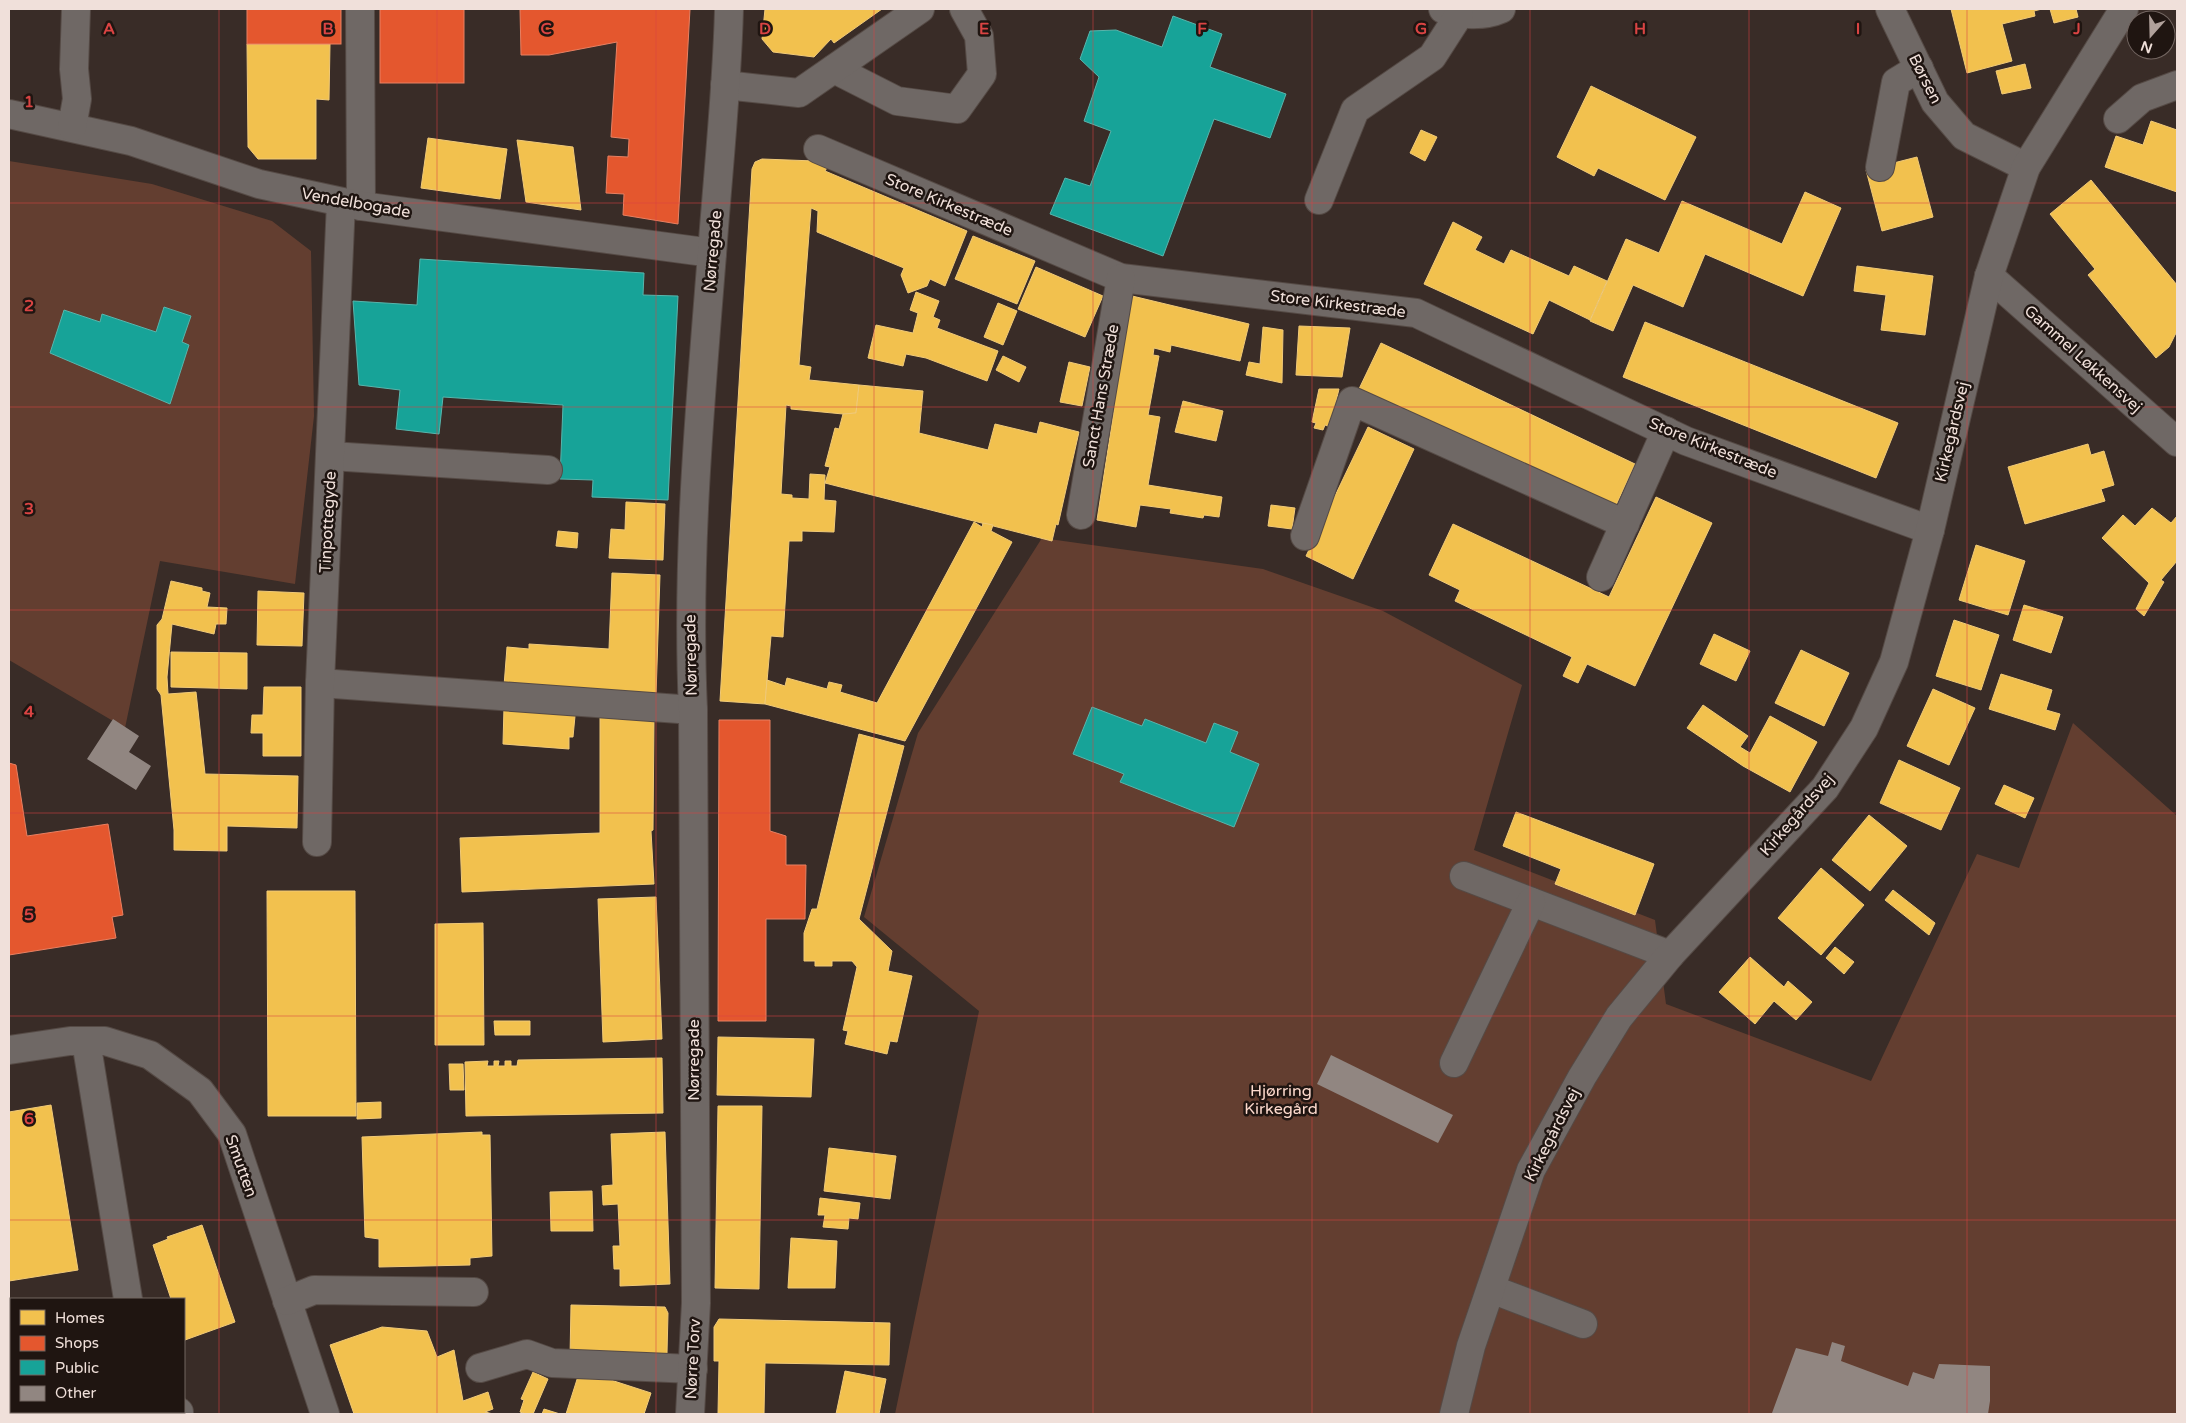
<svg xmlns="http://www.w3.org/2000/svg" width="2186" height="1423" font-family="'Varela Round',sans-serif">
	<style>
		.green { fill: #633e30 }
		.homes { fill: #f2c14e; stroke: #f1ca78 }
		.shops { fill: #e4572e; stroke: #e88062 }
		.public { fill: #17a398; stroke: #58b5ac }
		.building { fill: #918681 }
		.lines { fill: none; stroke-linecap: round; stroke-linejoin: round }
		.minor-casing { stroke: #554a45; stroke-width: 30 }
		.minor { stroke: #6f6865; stroke-width: 28 }
		.grid { fill: none; stroke: #da4443; stroke-width: 1; stroke-opacity: 0.55 }
		.labels { text-anchor: middle; dominant-baseline: central; stroke-width: 5; stroke-linejoin: round; paint-order: stroke }
		.street-label { font-size: 16px; fill: #f0e0da; stroke: #1f1511 }
		.park-label { font-size: 16px; fill: #fddacd; stroke: #1f1511 }
		.grid-label { font-size: 16px; text-anchor: middle; font-weight: bold; fill: #da4443; stroke: #1f1511; stroke-width: 5; stroke-linejoin: round; paint-order: stroke }
	</style>
	<rect width="100%" height="100%" fill="#392c27"/>
	<g class="green">
		<polygon points="9,161 152,184 272,221 311,251 314,416 295,584 160,561 125,728 9,660"/>
		<polygon points="1042,538 1263,569 1383,611 1522,685 1474,850 1655,920 1666,1004 1871,1081 1977,854 2019,868 2073,723 2177,816 2177,1414 895,1414 979,1011 864,917 918,733"/>
	</g>
	<g class="homes">
		<polygon points="765,9 882,9 834,43 831,39 814,57 773,52 762,39"/>
		<polygon points="1951,9 2042,9 2034,11 2035,16 2002,24 2012,61 1967,73"/>
		<polygon points="2050,9 2076,9 2078,17 2054,23"/>
		<polygon points="247,44 330,44 329,100 316,99 316,159 258,159 248,147"/>
		<polygon points="2025,64 2031,88 2002,94 1996,71"/>
		<polygon points="1591,86 1696,137 1665,200 1598,168 1594,176 1557,157"/>
		<polygon points="2151,121 2177,130 2177,192 2105,167 2116,136 2143,145"/>
		<polygon points="1421,130 1437,137 1425,161 1410,153"/>
		<polygon points="428,138 507,149 500,199 421,188"/>
		<polygon points="517,140 573,147 581,210 526,202"/>
		<polygon points="1917,157 1933,217 1882,231 1866,170"/>
		<polygon points="762,159 815,161 828,166 825,171 967,231 945,286 930,279 927,286 908,293 901,275 904,268 817,232 818,211 811,208 799,365 811,367 809,380 859,385 856,413 843,414 791,409 791,406 786,405 781,494 792,495 792,498 809,499 810,474 825,475 824,500 836,501 834,532 802,531 802,541 789,541 783,637 771,636 765,704 720,701 752,169 755,162"/>
		<polygon points="2091,180 2177,285 2177,331 2169,347 2156,358 2088,275 2095,269 2050,214"/>
		<polygon points="1805,192 1841,208 1803,296 1705,254 1683,307 1633,285 1613,331 1590,321 1626,239 1659,253 1682,201 1782,244"/>
		<polygon points="1453,222 1482,237 1475,250 1504,264 1511,250 1569,276 1574,266 1607,281 1590,320 1549,300 1533,334 1424,284"/>
		<polygon points="973,236 1035,261 1017,304 955,279"/>
		<polygon points="1857,266 1933,276 1925,335 1881,330 1886,295 1854,291"/>
		<polygon points="1036,267 1103,296 1085,337 1018,309"/>
		<polygon points="916,292 939,301 933,317 940,320 937,328 998,351 987,381 926,358 906,354 903,366 868,358 876,325 913,333 918,313 910,310"/>
		<polygon points="1128,295 1249,324 1240,361 1171,345 1170,352 1154,348 1153,355 1159,356 1148,415 1160,417 1148,485 1222,497 1219,517 1204,515 1203,518 1170,513 1171,509 1140,505 1136,527 1097,520 1114,410 1105,408"/>
		<polygon points="998,303 1017,311 1003,345 984,337"/>
		<polygon points="1645,322 1898,423 1876,478 1623,377"/>
		<polygon points="1299,326 1350,328 1342,377 1296,375"/>
		<polygon points="1263,327 1283,330 1282,383 1246,375 1249,362 1260,364"/>
		<polygon points="1381,343 1635,464 1613,512 1358,391"/>
		<polygon points="1003,356 1026,367 1019,382 996,370"/>
		<polygon points="1069,362 1090,367 1082,406 1060,402"/>
		<polygon points="859,385 923,391 919,433 988,450 995,424 1037,434 1040,422 1079,432 1058,525 1056,524 1052,541 825,483 830,467 825,466 835,428 839,429 843,414 856,413"/>
		<polygon points="1319,389 1339,389 1330,427 1325,425 1323,430 1314,428 1316,423 1312,422"/>
		<polygon points="1183,401 1223,411 1216,441 1175,432"/>
		<polygon points="1368,427 1414,449 1353,579 1306,556"/>
		<polygon points="2088,444 2091,455 2104,451 2114,485 2101,489 2105,501 2025,524 2008,467"/>
		<polygon points="1656,497 1712,523 1635,686 1587,664 1578,683 1563,676 1572,657 1455,601 1460,590 1429,575 1453,524 1609,597"/>
		<polygon points="626,502 665,504 663,560 609,558 611,529 625,530"/>
		<polygon points="1271,505 1295,508 1292,529 1268,526"/>
		<polygon points="2152,508 2171,523 2177,516 2177,561 2161,580 2164,582 2144,616 2136,609 2149,583 2102,538 2123,515 2135,526"/>
		<polygon points="974,522 982,527 983,523 993,525 991,531 1012,542 905,741 765,704 767,680 785,686 787,678 827,689 829,682 842,685 840,692 877,703"/>
		<polygon points="558,531 578,533 577,548 556,546"/>
		<polygon points="1976,545 2025,561 2008,615 1959,600"/>
		<polygon points="612,573 660,575 656,695 504,686 507,647 529,649 529,644 609,649"/>
		<polygon points="171,581 202,588 202,591 210,593 207,607 227,608 226,624 216,624 214,634 172,624 167,677 168,694 196,692 205,774 298,776 297,828 227,826 227,851 174,850 174,830 161,695 157,689 157,625 162,619"/>
		<polygon points="258,591 304,593 302,646 257,645"/>
		<polygon points="2024,605 2063,617 2051,653 2013,640"/>
		<polygon points="1954,620 1999,635 1981,690 1936,676"/>
		<polygon points="1714,634 1750,651 1736,681 1700,664"/>
		<polygon points="1801,650 1849,673 1824,726 1775,703"/>
		<polygon points="171,652 247,653 247,689 171,687"/>
		<polygon points="2001,674 2052,690 2046,710 2060,714 2055,730 1989,709"/>
		<polygon points="264,687 301,687 301,756 263,756 263,733 251,733 252,715 263,715"/>
		<polygon points="1933,689 1975,708 1949,765 1907,746"/>
		<polygon points="1703,705 1748,736 1740,747 1750,753 1770,716 1817,742 1790,792 1743,766 1687,728"/>
		<polygon points="504,707 571,711 575,716 573,737 569,737 569,749 503,744"/>
		<polygon points="600,714 654,718 653,830 651,831 654,884 462,892 460,838 600,833"/>
		<polygon points="859,734 904,746 859,919 892,951 888,971 912,976 897,1042 890,1041 887,1054 845,1044 848,1031 843,1030 857,967 852,961 832,961 832,966 815,966 815,961 804,961 804,933 812,909 817,909"/>
		<polygon points="1899,760 1960,788 1941,830 1880,803"/>
		<polygon points="2004,785 2034,798 2025,818 1995,804"/>
		<polygon points="1516,812 1654,864 1635,915 1555,884 1561,869 1503,846"/>
		<polygon points="1869,815 1907,846 1870,891 1832,860"/>
		<polygon points="1821,868 1864,905 1821,955 1778,918"/>
		<polygon points="1893,890 1935,923 1929,935 1885,900"/>
		<polygon points="267,891 355,891 356,1116 268,1116"/>
		<polygon points="656,897 662,1039 603,1042 598,899"/>
		<polygon points="483,923 484,1045 435,1045 435,924"/>
		<polygon points="1835,947 1854,962 1844,974 1826,958"/>
		<polygon points="1750,957 1784,987 1788,981 1812,1002 1796,1020 1774,1001 1755,1024 1719,992"/>
		<polygon points="494,1021 530,1021 530,1035 495,1035"/>
		<polygon points="718,1037 814,1039 811,1097 717,1095"/>
		<polygon points="662,1058 663,1113 466,1116 465,1062 488,1061 487,1066 494,1066 494,1061 499,1061 498,1066 505,1066 505,1061 511,1061 511,1066 517,1066 518,1060"/>
		<polygon points="449,1064 463,1064 464,1090 450,1090"/>
		<polygon points="381,1102 381,1118 357,1119 357,1103"/>
		<polygon points="51,1105 78,1270 9,1281 9,1112"/>
		<polygon points="718,1106 762,1106 759,1289 715,1288"/>
		<polygon points="482,1132 482,1135 490,1135 492,1256 470,1258 470,1265 379,1267 379,1239 365,1237 362,1137"/>
		<polygon points="665,1132 670,1284 620,1286 620,1269 614,1269 613,1246 620,1246 618,1204 603,1205 602,1186 613,1185 611,1134"/>
		<polygon points="829,1148 896,1156 890,1199 824,1191"/>
		<polygon points="592,1191 593,1231 551,1231 550,1192"/>
		<polygon points="820,1198 860,1203 858,1219 849,1218 848,1229 823,1227 825,1215 818,1215"/>
		<polygon points="202,1225 235,1322 185,1340 184,1299 171,1299 153,1245 168,1239 167,1237"/>
		<polygon points="791,1238 837,1241 835,1288 788,1288"/>
		<polygon points="571,1305 665,1307 668,1313 667,1353 662,1359 570,1357"/>
		<polygon points="719,1319 890,1323 889,1365 765,1363 764,1414 718,1414 719,1361 714,1361 714,1327"/>
		<polygon points="382,1327 427,1331 437,1357 454,1350 463,1401 488,1392 493,1409 485,1412 493,1414 354,1414 330,1345"/>
		<polygon points="580,1370 651,1393 644,1414 566,1414"/>
		<polygon points="845,1371 886,1379 879,1414 836,1414"/>
		<polygon points="533,1372 548,1379 533,1414 526,1414 520,1412 524,1400 521,1399"/>
		<polygon points="9,1403 11,1403 11,1412 156,1412 156,1414 9,1414"/>
		<polygon points="544,1409 560,1414 542,1414"/>
	</g>
	<g class="shops">
		<rect x="247" y="9" width="94" height="35"/>
		<rect x="380" y="9" width="84" height="74"/>
		<polygon points="520,9 690,9 678,224 623,215 624,194 606,193 608,156 628,157 629,139 611,137 617,42 549,55 521,55"/>
		<polygon points="719,720 770,720 770,831 786,836 786,865 806,865 805,919 766,919 766,1021 718,1021"/>
		<polygon points="9,763 16,765 27,836 108,824 123,915 112,917 116,938 9,955"/>
	</g>
	<g class="public">
		<polygon points="1173,16 1222,34 1210,67 1286,94 1270,138 1214,119 1163,256 1050,214 1065,178 1090,186 1111,131 1084,121 1099,77 1080,59 1090,31 1116,30 1162,47"/>
		<polygon points="420,259 644,273 643,295 678,296 668,500 592,497 593,480 560,479 563,405 443,397 439,434 396,429 400,390 359,385 353,301 417,305"/>
		<polygon points="164,307 191,316 182,342 189,345 170,404 50,353 64,310 100,322 102,314 156,332"/>
		<polygon points="1092,707 1142,726 1145,719 1206,743 1214,723 1238,732 1230,752 1259,764 1234,827 1120,782 1124,774 1073,754"/>
	</g>
	<g class="building">
		<polygon points="113,719 139,736 129,752 151,766 136,790 87,759"/>
		<polygon points="1331,1055 1453,1115 1438,1143 1317,1084"/>
		<polygon points="1832,1342 1845,1346 1841,1361 1908,1386 1913,1372 1934,1379 1939,1364 1990,1366 1990,1401 1988,1414 1772,1413 1796,1348 1828,1356"/>
	</g>
	<g class="lines">
		<defs>
			<g id="minor">
				<polyline points="360,9 361,206"/>
				<path d="M 1443,9 C 1460,15 1483,17 1501,9"/>
				<polyline points="1890,9 1935,102 1964,136 2026,167"/>
				<polyline points="834,69 897,101 957,109 982,74 979,36 964,9"/>
				<polyline points="725,85 799,93 920,9"/>
				<polyline points="9,114 131,141 259,184 361,206 712,253"/>
				<polyline points="2118,119 2142,98 2177,85"/>
				<polyline points="72,127 77,99 74,69 76,9"/>
				<polyline points="818,149 1121,278 1416,313 1686,441 1930,530"/>
				<polyline points="1880,167 1896,82 1919,68"/>
				<polyline points="1319,200 1355,110 1432,57 1459,15"/>
				<polyline points="1989,276 2177,442"/>
				<polyline points="331,456 548,470"/>
				<polyline points="1081,515 1121,278"/>
				<polyline points="1305,536 1352,401 1625,524"/>
				<polyline points="1601,577 1666,431"/>
				<polyline points="320,683 693,710"/>
				<polyline points="317,842 320,683 341,202"/>
				<polyline points="1464,876 1670,955"/>
				<polyline points="86,1041 128,1299"/>
				<polyline points="9,1050 70,1041 105,1041 150,1055 200,1091 232,1134 325,1414"/>
				<polyline points="1454,1063 1531,902"/>
				<polyline points="1491,1289 1583,1324"/>
				<polyline points="287,1301 314,1290 474,1292"/>
				<polyline points="480,1368 527,1354 552,1363 693,1369"/>
				<polyline points="9,1380 11,1380"/>
				<polyline points="179,1412 179,1414"/>
				<path d="M 690,1414 L 696,1303 L 693,710 C 686,558 700,405 712,254 C 718,172 727,90 729,9"/>
				<polyline points="1454,1414 1471,1346 1531,1170 1582,1077 1619,1017 1670,955 1825,788 1864,728 1894,662 1930,530 1989,276 2026,167 2124,9"/>
			</g>
		</defs>
		<use href="#minor" class="minor-casing"/>
		<use href="#minor" class="minor"/>
	</g>
	<path class="grid" d="M 219,9 L 219,1414M 437,9 L 437,1414M 656,9 L 656,1414M 874,9 L 874,1414M 1093,9 L 1093,1414M 1312,9 L 1312,1414M 1530,9 L 1530,1414M 1749,9 L 1749,1414M 1967,9 L 1967,1414M 9,203 L 2177,203M 9,407 L 2177,407M 9,610 L 2177,610M 9,813 L 2177,813M 9,1016 L 2177,1016M 9,1220 L 2177,1220"/>
	<g class="labels">
		<g class="street-label">
			<text transform="translate(1925 79) rotate(63)">Børsen</text>
			<text transform="translate(356 203) rotate(10)">Vendelbogade</text>
			<text transform="translate(949 205) rotate(23)">Store Kirkestræde</text>
			<text transform="translate(713 251) rotate(-85)">Nørregade</text>
			<text transform="translate(1338 304) rotate(7)">Store Kirkestræde</text>
			<text transform="translate(2083 359) rotate(42)">Gammel Løkkensvej</text>
			<text transform="translate(1101 396) rotate(-80)">Sanct Hans Stræde</text>
			<text transform="translate(1952 432) rotate(-77)">Kirkegårdsvej</text>
			<text transform="translate(1713 448) rotate(22)">Store Kirkestræde</text>
			<text transform="translate(328 522) rotate(-87)">Tinpottegyde</text>
			<text transform="translate(691 655) rotate(-91)">Nørregade</text>
			<text transform="translate(1797 815) rotate(-49)">Kirkegårdsvej</text>
			<text transform="translate(694 1060) rotate(-90)">Nørregade</text>
			<text transform="translate(1552 1135) rotate(-63)">Kirkegårdsvej</text>
			<text transform="translate(241 1166) rotate(70)">Smutten</text>
			<text transform="translate(693 1359) rotate(-87)">Nørre Torv</text>
		</g>
		<g class="park-label">
			<text x="1281" y="1091">Hjørring<tspan x="1281" dy="18">Kirkegård</tspan></text>
		</g>
	</g>
	<g class="grid-label">
		<text x="109" y="34">A</text>
		<text x="328" y="34">B</text>
		<text x="546" y="34">C</text>
		<text x="765" y="34">D</text>
		<text x="984" y="34">E</text>
		<text x="1202" y="34">F</text>
		<text x="1421" y="34">G</text>
		<text x="1640" y="34">H</text>
		<text x="1858" y="34">I</text>
		<text x="2077" y="34">J</text>
		<text x="29" y="107">1</text>
		<text x="29" y="311">2</text>
		<text x="29" y="514">3</text>
		<text x="29" y="717">4</text>
		<text x="29" y="920">5</text>
		<text x="29" y="1124">6</text>
	</g>
	<rect width="2186" height="1423" fill="none" stroke="#f0e0da" stroke-width="20"/>
	<rect x="10" y="1298" width="175" height="115" fill="#1f1511" stroke="#736661"/>
	<rect x="20" y="1310" width="25" height="15" fill="#f2c14e" stroke="#736661"/>
	<text x="55" y="1323" font-size="15" fill="#f0e0da">Homes</text>
	<rect x="20" y="1336" width="25" height="15" fill="#e4572e" stroke="#736661"/>
	<text x="55" y="1348" font-size="15" fill="#f0e0da">Shops</text>
	<rect x="20" y="1360" width="25" height="15" fill="#17a398" stroke="#736661"/>
	<text x="55" y="1373" font-size="15" fill="#f0e0da">Public</text>
	<rect x="20" y="1386" width="25" height="15" fill="#918681" stroke="#736661"/>
	<text x="55" y="1398" font-size="15" fill="#f0e0da">Other</text>
	<g transform="translate(2151 35) rotate(200)"><circle r="24" fill="#1f1511" stroke="#736661"/>
	<path d="M0-4L9 19L0 12L-9 19Z" fill="#b0a19b"/>
	<text y="-8" font-size="14" font-weight="bold" text-anchor="middle" fill="#f0e0da">N</text>
	</g>
</svg>
